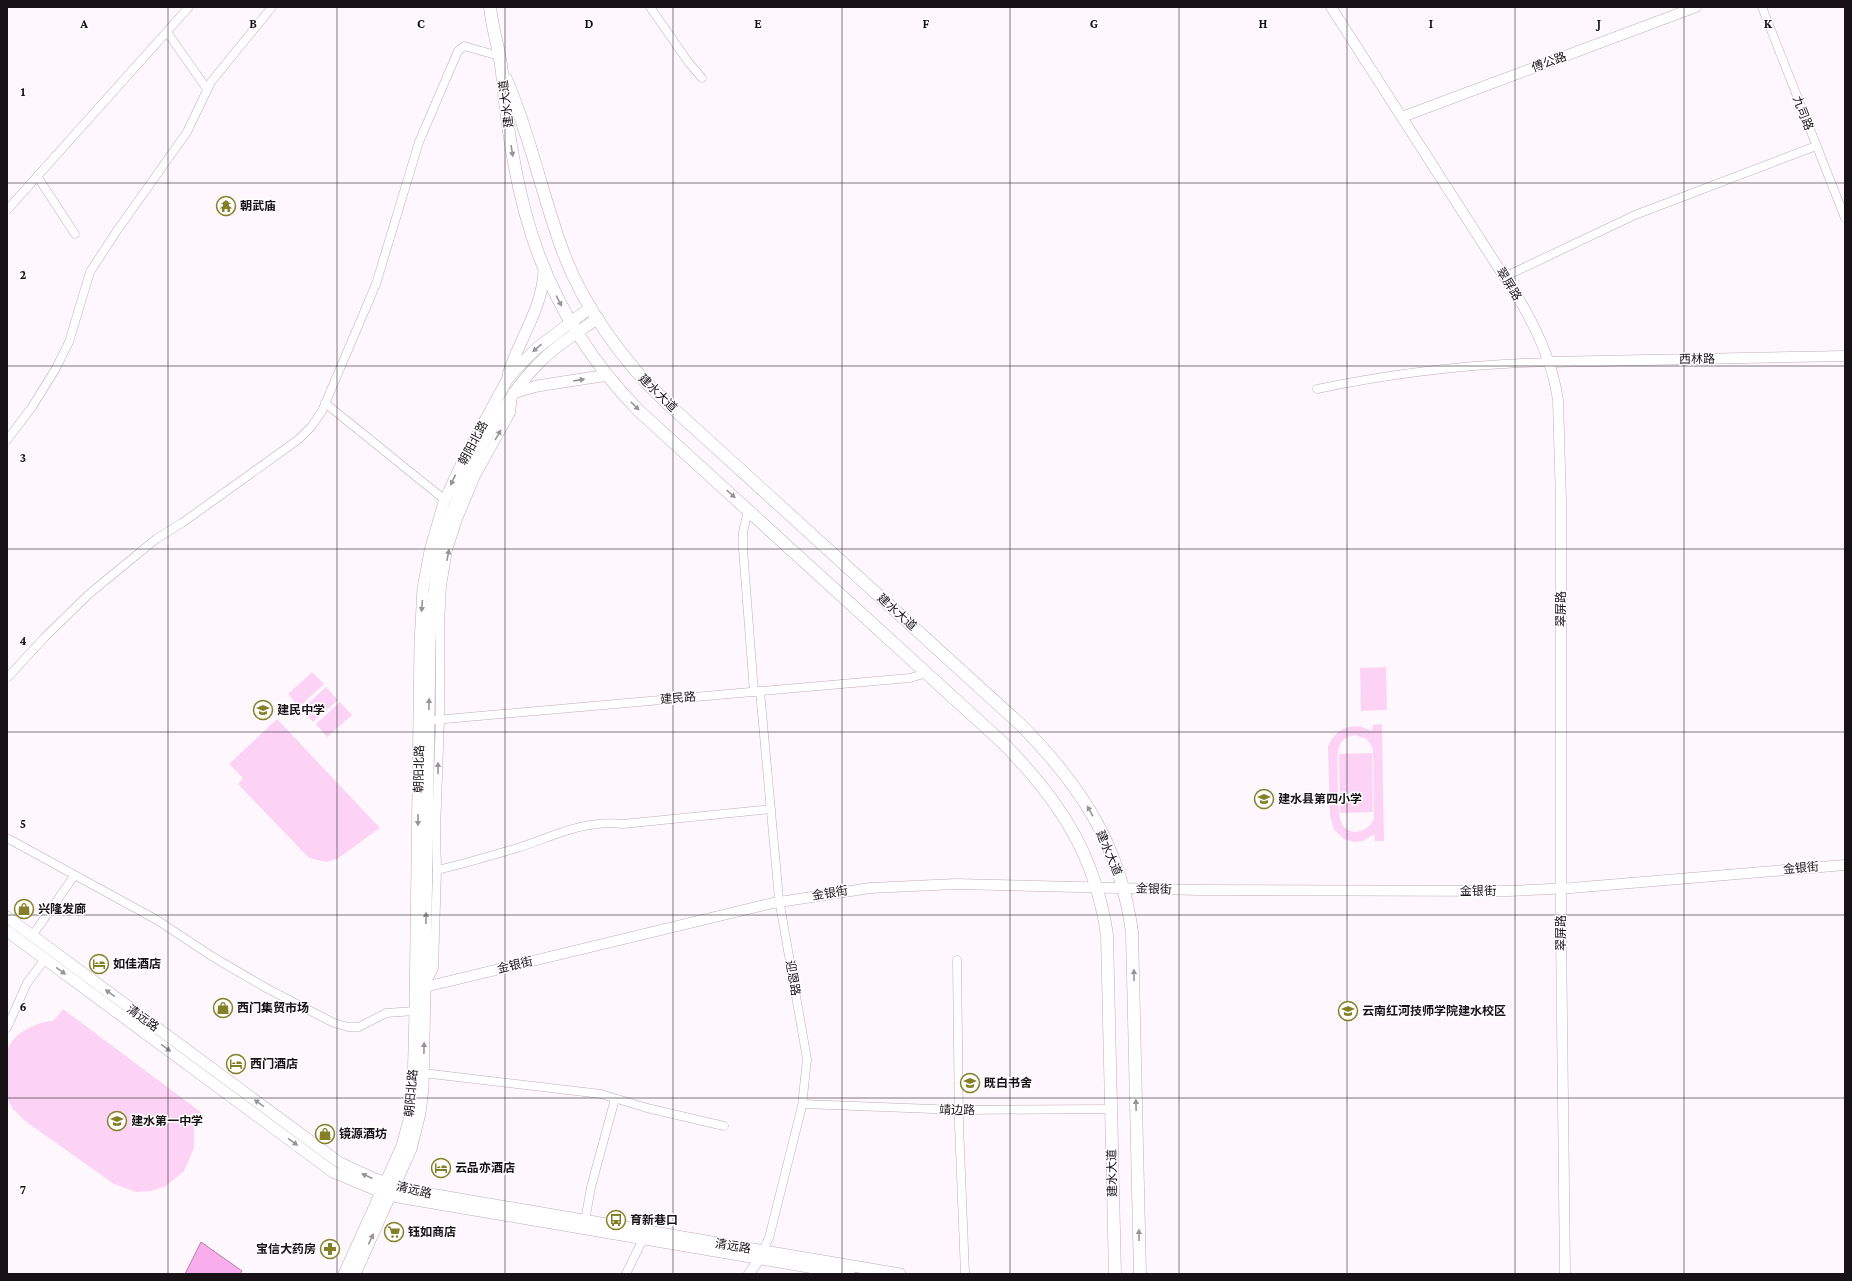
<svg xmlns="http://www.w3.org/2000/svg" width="1852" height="1281" font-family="'Crimson Pro','Noto Sans SC',serif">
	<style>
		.green { fill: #fdd3f5; fill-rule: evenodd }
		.water { fill: #f8aded; stroke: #b57ead }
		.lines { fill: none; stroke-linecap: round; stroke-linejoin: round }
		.minor-casing { stroke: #bdaeba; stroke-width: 9 }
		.tertiary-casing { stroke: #bdaeba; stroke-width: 11 }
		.secondary-casing { stroke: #bdaeba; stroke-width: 12 }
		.primary-casing { stroke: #bdaeba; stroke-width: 13 }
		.minor { stroke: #fff; stroke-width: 8 }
		.tertiary { stroke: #fff; stroke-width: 10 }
		.secondary { stroke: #fff; stroke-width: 11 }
		.primary { stroke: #fff; stroke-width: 12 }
		.oneway { fill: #979497 }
		.grid { fill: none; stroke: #181217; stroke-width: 1; stroke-opacity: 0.55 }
		.labels { text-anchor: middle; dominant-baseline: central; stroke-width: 3; stroke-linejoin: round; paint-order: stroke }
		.street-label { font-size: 12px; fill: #181217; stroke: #fff }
		.poi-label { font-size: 12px; font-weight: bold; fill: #181217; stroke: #fff; text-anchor: start }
		.grid-label { font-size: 13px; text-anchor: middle; font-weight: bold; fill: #181217; stroke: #fff; stroke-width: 3; stroke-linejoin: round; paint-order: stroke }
	</style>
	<rect width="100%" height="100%" fill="#fef7fd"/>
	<g class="green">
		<polygon points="1386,667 1387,710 1361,711 1360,668"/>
		<polygon points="312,672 324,684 299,707 288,694"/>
		<polygon points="326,687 338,700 313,722 302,709"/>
		<polygon points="340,702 352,715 327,737 316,724"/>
		<polygon points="277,719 380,828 337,859 327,862 309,858 238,784 243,778 229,764"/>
		<path d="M 1382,724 L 1384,841 L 1375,841 L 1374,834 L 1363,841 L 1354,842 L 1344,839 L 1334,830 L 1330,816 L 1328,746 C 1336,727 1355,721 1372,731 L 1373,725 ZM 1355,735 L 1367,739 L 1373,749 L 1374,818 C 1369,833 1348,838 1341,822 C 1338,816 1336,753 1339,747 C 1341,739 1348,736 1355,735 Z"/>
		<polygon points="1372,753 1373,812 1340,813 1339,754"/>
		<path d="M 63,1009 L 202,1113 L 194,1124 L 194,1148 L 184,1171 L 166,1186 L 151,1191 L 136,1192 L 114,1184 L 25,1121 L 13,1109 L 7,1098 C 7,1084 4,1066 7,1052 C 11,1033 37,1022 53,1021 Z"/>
	</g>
	<polygon class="water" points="201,1242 242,1271 240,1274 185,1274"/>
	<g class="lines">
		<defs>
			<g id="minor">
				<polyline points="650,7 689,63 702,78"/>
				<polyline points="1762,7 1845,218"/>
				<polyline points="167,32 207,89"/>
				<polyline points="37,176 75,234"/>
				<polyline points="7,210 189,7"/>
				<polyline points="1504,277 1635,215 1816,146"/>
				<path d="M 1317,389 C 1394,373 1471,364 1549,362"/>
				<polyline points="325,403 445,500"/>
				<polyline points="7,440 32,407 55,370 69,342 90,272 116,232 187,132 211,82 272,7"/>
				<polyline points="748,510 743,532 743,549 754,692"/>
				<polyline points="7,678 45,637 89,594 156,539 182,523 299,439 311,427 322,411 376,284 419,142 458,51 464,46 499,56"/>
				<polyline points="760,691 779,899 807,1059 802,1106 769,1238 761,1254"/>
				<polyline points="434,720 910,678 927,673"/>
				<polyline points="7,838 157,920 213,957 268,989 334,1023 348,1027 359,1027 386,1013 415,1011"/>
				<path d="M 437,870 C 464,864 490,856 517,848 C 552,837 585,819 623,824 L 771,809"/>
				<polyline points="32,936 74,876"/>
				<polyline points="957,960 959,1124 965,1274"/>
				<polyline points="426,984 434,968 437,870 436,830 440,719 440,623 442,586 448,550 458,519 476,476 511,413 513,395"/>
				<polyline points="7,1028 27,983 45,959"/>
				<polyline points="423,1073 601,1094 647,1108 724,1126"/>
				<polyline points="803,1104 959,1110 1111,1109"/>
				<polyline points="585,1221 591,1187 615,1099"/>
				<polyline points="626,1274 643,1239"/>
			</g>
			<g id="tertiary">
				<path d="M 1331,7 L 1523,306 C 1540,336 1553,366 1558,400 L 1561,502 L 1561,933 L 1565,1274"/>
				<polyline points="1402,117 1696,7"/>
				<polyline points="1549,362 1845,356"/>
				<polyline points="425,987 773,903 870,888 956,884 1199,890 1508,891 1571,888 1845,865"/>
				<polyline points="749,1274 759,1259"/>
			</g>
			<g id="secondary">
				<path d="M 508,375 C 519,339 543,308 544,270"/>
				<polyline points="513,393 537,386 608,375"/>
				<polyline points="7,917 340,1163 375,1179 413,1191 900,1274"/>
				<polyline points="7,931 333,1172 376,1190 398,1197 849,1274"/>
				<polyline points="344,1274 402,1146 411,1112 413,1088 415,1011 420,643 423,588 430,551 444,502 461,465 507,380 516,369 537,348 591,307"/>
				<path d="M 355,1274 L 411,1149 L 420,1113 L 423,1088 L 425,987 L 430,644 C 433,563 445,515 483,444 C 498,415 515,388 538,364 C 555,346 577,333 598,318"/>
			</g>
			<g id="primary">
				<path d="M 490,7 C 492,29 500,50 502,73 C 514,206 542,311 638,410 L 1003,743 C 1060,801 1095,854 1107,935 L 1115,1274"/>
				<path d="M 506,79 C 529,132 542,194 562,249 C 582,305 624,363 667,403 L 1021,725 C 1081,786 1120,845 1132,932 L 1140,1274"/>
			</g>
		</defs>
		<use href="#minor" class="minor-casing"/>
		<use href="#tertiary" class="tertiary-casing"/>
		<use href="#secondary" class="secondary-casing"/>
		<use href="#primary" class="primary-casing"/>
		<use href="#minor" class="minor"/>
		<use href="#tertiary" class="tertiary"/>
		<use href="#secondary" class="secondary"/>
		<use href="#primary" class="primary"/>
	</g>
	<defs><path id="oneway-solid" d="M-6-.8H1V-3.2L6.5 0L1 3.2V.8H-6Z"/></defs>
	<g class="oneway">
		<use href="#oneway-solid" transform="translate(512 151) rotate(81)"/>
		<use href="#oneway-solid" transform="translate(559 301) rotate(62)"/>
		<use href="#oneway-solid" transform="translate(537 348) rotate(139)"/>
		<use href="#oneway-solid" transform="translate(579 380) rotate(-9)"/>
		<use href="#oneway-solid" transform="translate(635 406) rotate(45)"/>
		<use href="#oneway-solid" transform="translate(498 435) rotate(-60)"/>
		<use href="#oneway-solid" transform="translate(453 480) rotate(115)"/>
		<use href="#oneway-solid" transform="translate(731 494) rotate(42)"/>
		<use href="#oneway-solid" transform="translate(448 555) rotate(-79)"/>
		<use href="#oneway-solid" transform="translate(422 606) rotate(94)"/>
		<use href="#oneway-solid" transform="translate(429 704) rotate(-89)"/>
		<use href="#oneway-solid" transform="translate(438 768) rotate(-90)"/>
		<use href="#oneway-solid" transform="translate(1090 811) rotate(-119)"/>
		<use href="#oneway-solid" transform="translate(418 820) rotate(91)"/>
		<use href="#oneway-solid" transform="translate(426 918) rotate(-89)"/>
		<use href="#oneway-solid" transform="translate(61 971) rotate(36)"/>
		<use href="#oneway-solid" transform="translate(1134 975) rotate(-91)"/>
		<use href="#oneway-solid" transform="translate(110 993) rotate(-144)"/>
		<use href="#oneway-solid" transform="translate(166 1048) rotate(36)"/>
		<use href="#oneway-solid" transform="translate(424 1048) rotate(-89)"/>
		<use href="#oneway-solid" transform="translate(259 1103) rotate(-144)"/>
		<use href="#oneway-solid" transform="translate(1136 1105) rotate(-91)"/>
		<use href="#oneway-solid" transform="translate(293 1142) rotate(36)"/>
		<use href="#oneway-solid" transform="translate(367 1176) rotate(-156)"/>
		<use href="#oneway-solid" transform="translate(1139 1235) rotate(-91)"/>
		<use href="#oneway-solid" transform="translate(371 1239) rotate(-65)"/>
	</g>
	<path class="grid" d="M 168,7 L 168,1274M 337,7 L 337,1274M 505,7 L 505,1274M 673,7 L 673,1274M 842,7 L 842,1274M 1010,7 L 1010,1274M 1179,7 L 1179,1274M 1347,7 L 1347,1274M 1515,7 L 1515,1274M 1684,7 L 1684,1274M 7,183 L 1845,183M 7,366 L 1845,366M 7,549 L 1845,549M 7,732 L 1845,732M 7,915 L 1845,915M 7,1098 L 1845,1098"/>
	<defs>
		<symbol id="temple-ring" viewBox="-11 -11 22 22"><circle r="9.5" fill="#fff" stroke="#857f27" stroke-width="1.5"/><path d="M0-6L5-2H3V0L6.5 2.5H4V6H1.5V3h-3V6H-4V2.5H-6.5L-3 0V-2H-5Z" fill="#857f27"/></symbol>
		<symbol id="school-ring" viewBox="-11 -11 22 22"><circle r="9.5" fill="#fff" stroke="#857f27" stroke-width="1.5"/><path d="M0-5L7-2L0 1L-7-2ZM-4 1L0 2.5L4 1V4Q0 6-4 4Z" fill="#857f27"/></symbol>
		<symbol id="shop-ring" viewBox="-11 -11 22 22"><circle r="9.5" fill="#fff" stroke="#857f27" stroke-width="1.5"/><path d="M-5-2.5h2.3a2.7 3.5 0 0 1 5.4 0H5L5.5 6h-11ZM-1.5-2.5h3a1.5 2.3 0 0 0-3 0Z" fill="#857f27"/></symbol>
		<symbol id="hotel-ring" viewBox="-11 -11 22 22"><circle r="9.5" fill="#fff" stroke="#857f27" stroke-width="1.5"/><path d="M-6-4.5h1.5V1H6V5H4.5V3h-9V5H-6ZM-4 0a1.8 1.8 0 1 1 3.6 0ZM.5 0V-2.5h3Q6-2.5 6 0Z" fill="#857f27"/></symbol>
		<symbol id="bus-ring" viewBox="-11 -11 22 22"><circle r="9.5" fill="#fff" stroke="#857f27" stroke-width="1.5"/><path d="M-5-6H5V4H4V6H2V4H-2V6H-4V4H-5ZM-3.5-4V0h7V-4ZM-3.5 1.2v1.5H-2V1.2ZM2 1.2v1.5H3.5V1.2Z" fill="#857f27"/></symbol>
		<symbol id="supermarket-ring" viewBox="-11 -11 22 22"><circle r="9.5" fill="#fff" stroke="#857f27" stroke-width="1.5"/><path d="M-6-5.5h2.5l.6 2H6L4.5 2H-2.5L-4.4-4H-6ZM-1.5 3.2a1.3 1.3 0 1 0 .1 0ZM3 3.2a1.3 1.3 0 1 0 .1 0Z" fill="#857f27"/></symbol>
		<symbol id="pharmacy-ring" viewBox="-11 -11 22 22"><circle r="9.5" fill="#fff" stroke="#857f27" stroke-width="1.5"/><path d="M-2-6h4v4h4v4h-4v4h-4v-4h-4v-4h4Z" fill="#857f27"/></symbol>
	</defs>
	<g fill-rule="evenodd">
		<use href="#temple-ring" x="215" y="195" width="22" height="22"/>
		<use href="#school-ring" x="252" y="699" width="22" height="22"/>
		<use href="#school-ring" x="1253" y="788" width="22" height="22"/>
		<use href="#shop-ring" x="13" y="898" width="22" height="22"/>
		<use href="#hotel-ring" x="88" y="953" width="22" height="22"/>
		<use href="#shop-ring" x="212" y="997" width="22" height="22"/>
		<use href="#school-ring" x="1337" y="1000" width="22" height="22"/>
		<use href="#hotel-ring" x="225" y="1053" width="22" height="22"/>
		<use href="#school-ring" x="959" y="1072" width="22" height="22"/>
		<use href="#school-ring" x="106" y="1110" width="22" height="22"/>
		<use href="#shop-ring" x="314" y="1123" width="22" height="22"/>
		<use href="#hotel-ring" x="430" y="1157" width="22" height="22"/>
		<use href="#bus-ring" x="605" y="1209" width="22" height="22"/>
		<use href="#supermarket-ring" x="383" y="1221" width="22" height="22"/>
		<use href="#pharmacy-ring" x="319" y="1238" width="22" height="22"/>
	</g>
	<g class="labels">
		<g class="street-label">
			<text transform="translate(1549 62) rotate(-20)">傅公路</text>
			<text transform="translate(506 104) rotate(-97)">建水大道</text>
			<text transform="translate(1803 113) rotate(69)">九司路</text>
			<text transform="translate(1509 284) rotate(58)">翠屏路</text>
			<text transform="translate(1697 359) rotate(-1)">西林路</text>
			<text transform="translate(658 393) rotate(44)">建水大道</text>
			<text transform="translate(473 443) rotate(-62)">朝阳北路</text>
			<text transform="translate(1561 609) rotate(-90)">翠屏路</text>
			<text transform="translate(897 612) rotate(42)">建水大道</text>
			<text transform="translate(678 698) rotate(-5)">建民路</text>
			<text transform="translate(419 769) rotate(-89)">朝阳北路</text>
			<text transform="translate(1109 853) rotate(67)">建水大道</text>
			<text transform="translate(1801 868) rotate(-5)">金银街</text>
			<text transform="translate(1154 889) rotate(2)">金银街</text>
			<text x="1478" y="891">金银街</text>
			<text transform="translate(830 893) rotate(-9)">金银街</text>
			<text transform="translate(1561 933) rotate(-90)">翠屏路</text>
			<text transform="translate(515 965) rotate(-13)">金银街</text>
			<text transform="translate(793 978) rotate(80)">迎恩路</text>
			<text transform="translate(143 1018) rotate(36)">清远路</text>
			<text transform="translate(411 1093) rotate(-85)">朝阳北路</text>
			<text transform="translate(957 1110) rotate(1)">靖边路</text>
			<text transform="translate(1112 1173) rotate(-91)">建水大道</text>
			<text transform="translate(414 1190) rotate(13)">清远路</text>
			<text transform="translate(733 1246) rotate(9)">清远路</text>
		</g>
		<g class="poi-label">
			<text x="240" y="206">朝武庙</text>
			<text x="277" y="710">建民中学</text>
			<text x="1278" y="799">建水县第四小学</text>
			<text x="38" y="909">兴隆发廊</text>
			<text x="113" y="964">如佳酒店</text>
			<text x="237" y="1008">西门集贸市场</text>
			<text x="1362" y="1011">云南红河技师学院建水校区</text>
			<text x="250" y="1064">西门酒店</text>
			<text x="984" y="1083">既白书舍</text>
			<text x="131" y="1121">建水第一中学</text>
			<text x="339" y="1134">镜源酒坊</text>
			<text x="455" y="1168">云品亦酒店</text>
			<text x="630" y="1220">育新巷口</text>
			<text x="408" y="1232">钰如商店</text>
			<text x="316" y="1249" text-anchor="end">宝信大药房</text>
		</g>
	</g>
	<g class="grid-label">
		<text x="84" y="28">A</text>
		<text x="253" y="28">B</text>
		<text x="421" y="28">C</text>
		<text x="589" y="28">D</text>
		<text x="758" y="28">E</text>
		<text x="926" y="28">F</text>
		<text x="1094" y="28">G</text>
		<text x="1263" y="28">H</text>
		<text x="1431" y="28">I</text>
		<text x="1599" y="28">J</text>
		<text x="1768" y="28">K</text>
		<text x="23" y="96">1</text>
		<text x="23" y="279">2</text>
		<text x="23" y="462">3</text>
		<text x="23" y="645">4</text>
		<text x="23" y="828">5</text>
		<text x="23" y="1011">6</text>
		<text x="23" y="1194">7</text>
	</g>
	<rect width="1852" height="1281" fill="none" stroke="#181217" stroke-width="16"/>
</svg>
